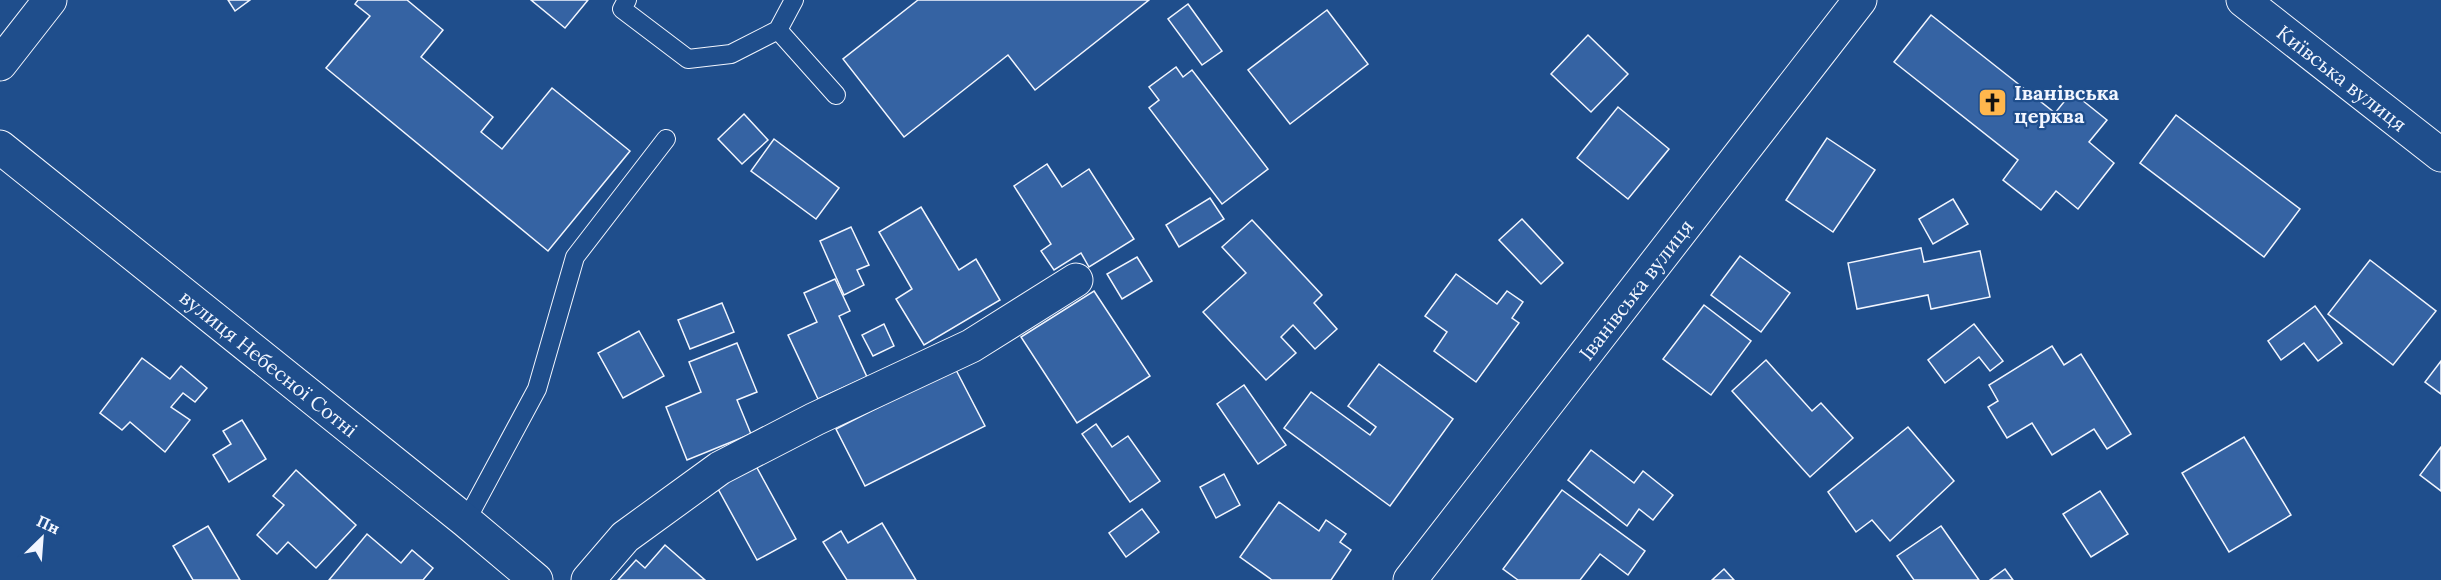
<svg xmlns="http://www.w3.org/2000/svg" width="2441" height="580" font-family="Lora,serif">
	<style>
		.building { fill: #3563a3; stroke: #f2f6ff; stroke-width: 1.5 }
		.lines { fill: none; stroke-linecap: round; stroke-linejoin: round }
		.lane-casing { stroke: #f2f6ff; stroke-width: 20 }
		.street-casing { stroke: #f2f6ff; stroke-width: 35 }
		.secondary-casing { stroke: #f2f6ff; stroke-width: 35 }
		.lane { stroke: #1f4e8c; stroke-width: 18 }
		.street { stroke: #1f4e8c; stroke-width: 33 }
		.secondary { stroke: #1f4e8c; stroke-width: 33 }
		.labels { text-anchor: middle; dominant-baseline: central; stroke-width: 4.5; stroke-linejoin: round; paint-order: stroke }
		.street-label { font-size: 20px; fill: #f2f6ff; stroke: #1f4e8c }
		.poi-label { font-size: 20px; font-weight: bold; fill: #f2f6ff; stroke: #1f4e8c; text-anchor: start }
	</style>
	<rect width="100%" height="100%" fill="#1f4e8c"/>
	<g class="building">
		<polygon points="228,0 250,0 235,11"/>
		<polygon points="358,0 407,0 443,30 421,57 493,117 481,132 502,149 552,88 630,151 548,251 326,68 370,16 355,4"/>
		<polygon points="531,0 588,0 565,28"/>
		<polygon points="918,0 1149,0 1035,90 1008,55 904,137 843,59"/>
		<polygon points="1188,4 1222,51 1202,65 1168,19"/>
		<polygon points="1327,10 1368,64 1290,124 1248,70"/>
		<polygon points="1931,15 2055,113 2072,92 2107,120 2089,142 2114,163 2078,209 2056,191 2041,210 2003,180 2018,160 1894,62"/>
		<polygon points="1588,35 1628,74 1591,112 1551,74"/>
		<polygon points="1176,67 1183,77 1192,70 1268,169 1222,204 1149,108 1159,100 1149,87"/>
		<polygon points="1618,107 1669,149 1628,199 1577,158"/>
		<polygon points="744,114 768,140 742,164 718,139"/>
		<polygon points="2176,115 2300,209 2264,257 2140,163"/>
		<polygon points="1827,138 1875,170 1833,232 1786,200"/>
		<polygon points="774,139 839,188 816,219 751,171"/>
		<polygon points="1047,164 1062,187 1089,169 1134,239 1089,267 1081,253 1054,270 1041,251 1051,244 1014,186"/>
		<polygon points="1210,198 1224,219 1179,247 1166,225"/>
		<polygon points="1953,199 1968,224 1933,244 1919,219"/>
		<polygon points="921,207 959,270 976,259 1000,300 924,345 896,299 912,289 879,232"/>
		<polygon points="1522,219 1563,263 1541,284 1499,240"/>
		<polygon points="1252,220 1322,295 1314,303 1337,329 1315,349 1293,325 1281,337 1296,353 1266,380 1203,312 1246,273 1222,247"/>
		<polygon points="851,227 869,265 857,270 864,285 844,295 820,241"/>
		<polygon points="1921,248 1924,262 1980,251 1990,297 1931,309 1928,295 1857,309 1848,263"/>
		<polygon points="1740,256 1790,293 1761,332 1711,295"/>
		<polygon points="1137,257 1152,281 1122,299 1107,274"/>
		<polygon points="2370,260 2436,311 2393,365 2328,314"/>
		<polygon points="1456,274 1497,304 1507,291 1523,302 1512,318 1519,323 1476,382 1434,351 1447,332 1425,316"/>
		<polygon points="835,279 850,311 839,316 867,377 818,399 788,335 817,322 804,293"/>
		<polygon points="1094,291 1150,376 1077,423 1021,337"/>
		<polygon points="722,303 734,332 690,349 678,320"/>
		<polygon points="1704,305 1751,341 1711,395 1663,359"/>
		<polygon points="2315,306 2342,343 2318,361 2304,343 2281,360 2268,341"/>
		<polygon points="884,324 894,346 873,356 862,335"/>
		<polygon points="1974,324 2003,361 1990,371 1979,357 1945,383 1928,360"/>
		<polygon points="639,331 664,376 623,398 598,353"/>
		<polygon points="737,343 757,392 737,400 751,434 687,460 666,407 701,392 689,362"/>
		<polygon points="2052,346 2064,365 2081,354 2131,434 2107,449 2094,429 2052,455 2032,423 2007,438 1988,407 1998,401 1989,385"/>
		<polygon points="142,358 170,379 181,366 207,388 195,402 183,393 171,407 190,420 165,452 130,422 122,430 100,413"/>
		<polygon points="1766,360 1812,411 1821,403 1853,438 1810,477 1732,391"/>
		<polygon points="2441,361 2441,394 2425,382"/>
		<polygon points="1379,364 1453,419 1390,506 1284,428 1311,392 1370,435 1376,427 1348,406"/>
		<polygon points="955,368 985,426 865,486 836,429"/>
		<polygon points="1244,385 1286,445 1258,464 1217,404"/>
		<polygon points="242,420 266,459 229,482 213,455 231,444 223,431"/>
		<polygon points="1096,424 1112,447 1128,436 1160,481 1130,502 1082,434"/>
		<polygon points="1908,427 1954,481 1890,541 1872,520 1856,532 1828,492"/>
		<polygon points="2244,437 2291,515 2229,552 2182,473"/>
		<polygon points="2441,447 2441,491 2420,475"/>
		<polygon points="1591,450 1634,483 1643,471 1673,495 1653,520 1639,509 1627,526 1568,480"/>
		<polygon points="756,466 796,539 757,560 717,487"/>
		<polygon points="296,470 356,525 316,568 288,542 277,554 257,535 284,505 273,496"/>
		<polygon points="1224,474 1240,505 1216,518 1200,487"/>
		<polygon points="1562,490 1645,551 1628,575 1600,554 1580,580 1518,580 1503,569"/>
		<polygon points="2100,491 2128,534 2091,557 2063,514"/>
		<polygon points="1279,502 1319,531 1326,520 1346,534 1340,542 1351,550 1331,580 1272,580 1240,557"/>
		<polygon points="1142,509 1159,532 1126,557 1109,533"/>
		<polygon points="882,523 916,580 847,580 823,542 841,531 848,543"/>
		<polygon points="208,526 240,580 193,580 173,546"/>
		<polygon points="1941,526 1979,580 1914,580 1897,556"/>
		<polygon points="367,534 401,563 412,550 433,568 423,580 329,580"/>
		<polygon points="665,545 705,580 618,580 636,560 645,568"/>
		<polygon points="1724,569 1734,580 1712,580"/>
		<polygon points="2005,569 2013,580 1990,580"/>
	</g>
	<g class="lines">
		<defs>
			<g id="lane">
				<polyline points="627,0 622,9 688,59 731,54 778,30 794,0"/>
				<polyline points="778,30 836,95"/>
				<polyline points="466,521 537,389 575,257 666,139"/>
			</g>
			<g id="street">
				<polyline points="0,64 50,0"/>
				<path id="s1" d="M 0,147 L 466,521 L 536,580"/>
				<polyline points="588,580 625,537 720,468 815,419 971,346 1076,280"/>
				<path id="s2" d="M 1410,580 L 1860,0"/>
			</g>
			<g id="secondary">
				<path id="s3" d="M 2243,0 L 2441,155"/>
			</g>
		</defs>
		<use href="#lane" class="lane-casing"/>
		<use href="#street" class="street-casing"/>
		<use href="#secondary" class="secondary-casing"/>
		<use href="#lane" class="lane"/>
		<use href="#street" class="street"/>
		<use href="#secondary" class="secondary"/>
	</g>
	<defs>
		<symbol id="church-square" viewBox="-11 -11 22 22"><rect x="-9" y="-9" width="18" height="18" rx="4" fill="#ffb74d" stroke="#1f4e8c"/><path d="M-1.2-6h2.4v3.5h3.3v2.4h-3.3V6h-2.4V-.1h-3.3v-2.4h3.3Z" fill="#111"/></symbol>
	</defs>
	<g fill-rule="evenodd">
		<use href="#church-square" x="1976" y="86" width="33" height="33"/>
	</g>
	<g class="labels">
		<g class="street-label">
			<text stroke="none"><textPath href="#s3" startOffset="126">Київська вулиця</textPath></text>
			<text stroke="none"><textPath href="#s2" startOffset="368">Іванівська вулиця</textPath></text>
			<text stroke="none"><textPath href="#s1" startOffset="345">вулиця Небесної Сотні</textPath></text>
		</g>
		<g class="poi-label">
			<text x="2014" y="92">Іванівська<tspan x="2014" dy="23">церква</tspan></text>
		</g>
	</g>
	<g transform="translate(42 538) rotate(25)" stroke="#1f4e8c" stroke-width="4.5" paint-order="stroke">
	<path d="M0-4.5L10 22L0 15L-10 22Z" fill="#f2f6ff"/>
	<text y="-9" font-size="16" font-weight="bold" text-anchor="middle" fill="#f2f6ff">Пн</text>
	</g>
</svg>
